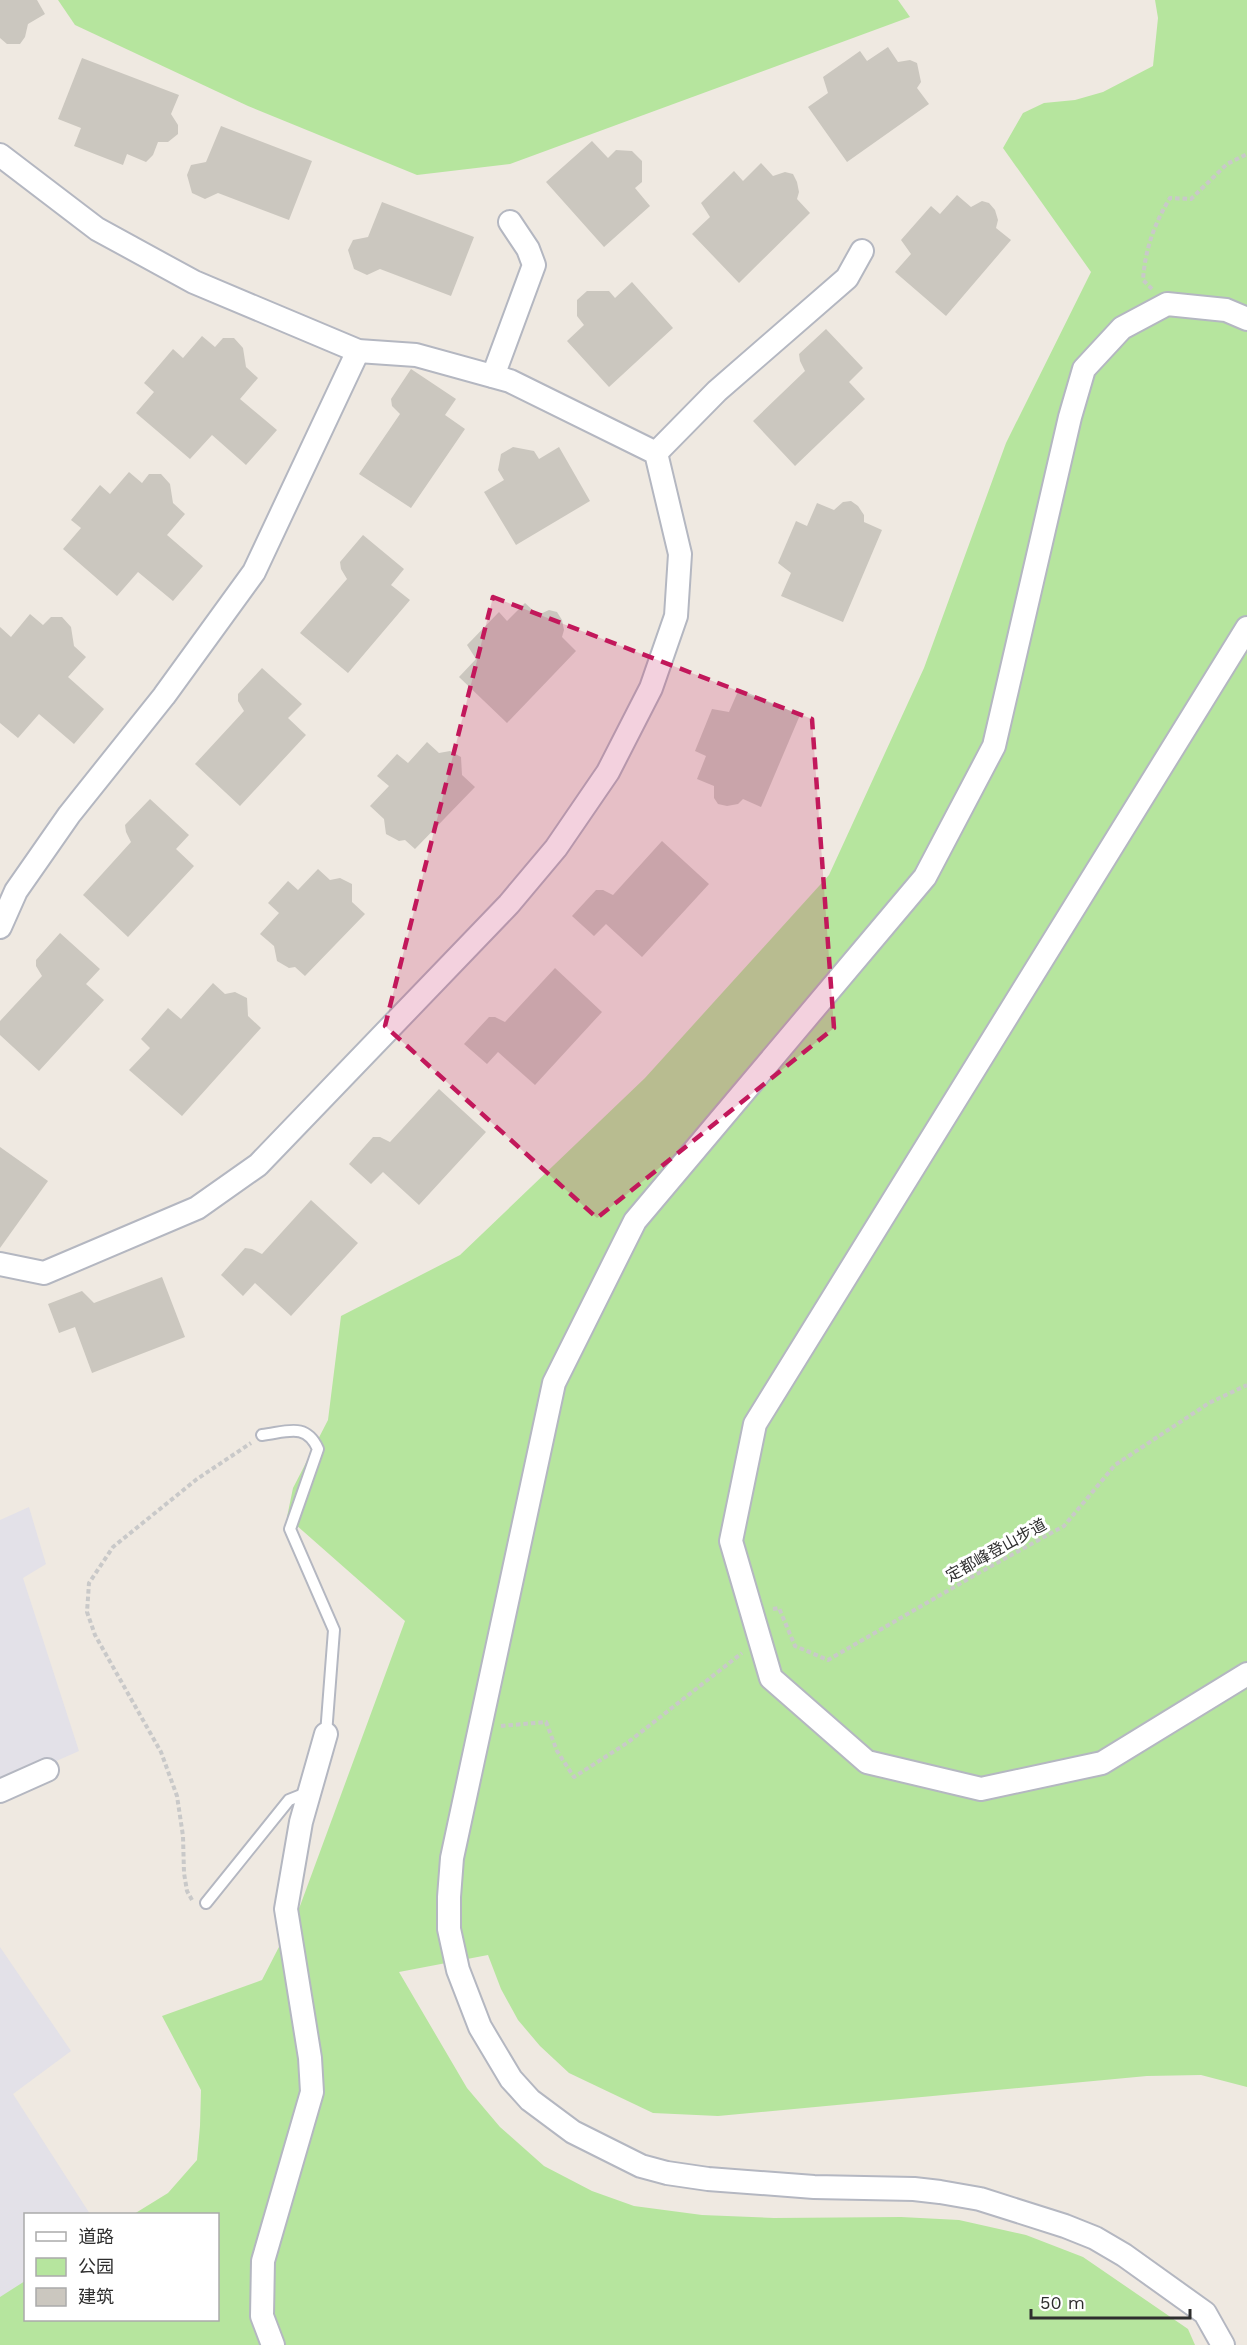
<svg xmlns="http://www.w3.org/2000/svg" width="1247" height="2345" font-family="'Work Sans','Noto Sans SC',sans-serif">
	<style>
		.industrial { fill: #e3e1e8 }
		.green { fill: #b6e59e }
		.building { fill: #cbc7bf }
		.lines { fill: none; stroke-linecap: round; stroke-linejoin: round }
		.service-casing { stroke: #b4b7c1; stroke-width: 14 }
		.minor-casing { stroke: #b4b7c1; stroke-width: 26 }
		.path { stroke: #c9c9c9; stroke-width: 4; stroke-dasharray: 4.5 3; stroke-linecap: butt }
		.service { stroke: #fff; stroke-width: 10 }
		.minor { stroke: #fff; stroke-width: 22 }
		.marked { fill: #c2185b; fill-opacity: 0.2; stroke: #c2185b; stroke-width: 4.5; stroke-dasharray: 12 8; stroke-linejoin: round }
		.labels { text-anchor: middle; dominant-baseline: central; stroke-width: 6; stroke-linejoin: round; paint-order: stroke }
		.street-label { font-size: 16px; fill: #2e2e2e; stroke: #fff }
	</style>
	<rect width="100%" height="100%" fill="#efe9e1"/>
	<g class="industrial">
		<polygon points="29,1507 46,1564 23,1578 79,1751 0,1786 0,1520"/>
		<polygon points="0,1947 71,2051 13,2094 90,2214 26,2214 26,2320 0,2345"/>
	</g>
	<g class="green">
		<polygon points="58,0 898,0 910,17 510,164 417,175 248,106 75,25"/>
		<polygon points="1155,0 1247,0 1247,2087 1201,2075 1147,2076 718,2116 653,2113 569,2073 540,2046 518,2020 501,1989 488,1955 399,1972 467,2088 500,2127 544,2166 592,2191 634,2206 702,2215 774,2218 901,2217 959,2220 1026,2235 1083,2257 1188,2329 1195,2345 0,2345 0,2297 25,2281 26,2320 218,2320 218,2214 134,2214 168,2193 197,2160 200,2126 201,2090 162,2016 262,1980 300,1906 405,1621 287,1517 293,1488 328,1420 341,1316 460,1255 645,1078 829,875 924,668 1006,443 1091,272 1003,148 1023,113 1044,103 1075,100 1103,92 1153,66 1158,18"/>
	</g>
	<g class="building">
		<polygon points="0,0 37,0 45,14 28,24 25,37 20,44 7,44 0,38"/>
		<polygon points="888,47 898,62 910,60 917,63 921,82 917,88 929,104 847,162 808,107 828,93 823,77 860,51 867,61"/>
		<polygon points="82,58 179,95 171,114 178,125 178,134 168,142 158,142 153,155 146,162 127,154 123,165 74,146 81,128 58,119"/>
		<polygon points="221,126 312,161 289,220 218,193 205,199 192,193 187,175 191,165 206,162"/>
		<polygon points="592,141 608,158 616,150 632,151 642,161 642,182 635,188 650,206 604,247 546,182"/>
		<polygon points="761,163 773,176 785,172 793,174 797,182 799,192 797,199 810,213 739,283 692,234 710,217 701,203 734,171 743,181"/>
		<polygon points="957,195 971,207 982,201 989,203 995,210 998,220 996,228 1011,240 946,316 895,272 911,254 901,240 931,206 940,214"/>
		<polygon points="382,202 474,237 451,296 380,269 367,275 354,269 348,250 353,240 368,237"/>
		<polygon points="632,282 673,328 609,387 567,341 584,325 577,316 577,300 587,291 609,291 615,298"/>
		<polygon points="826,329 863,368 849,382 865,399 795,466 753,421 805,371 800,361 799,354"/>
		<polygon points="202,336 215,347 223,338 234,338 243,348 246,367 258,378 240,399 277,430 246,465 212,435 190,459 136,413 154,392 144,383 173,349 183,358"/>
		<polygon points="411,369 456,399 445,415 465,429 411,508 359,474 400,414 392,406 391,399"/>
		<polygon points="513,447 534,451 539,459 559,447 590,501 516,545 484,492 504,480 498,470 501,454"/>
		<polygon points="129,472 142,483 149,474 161,474 170,484 173,503 185,514 167,535 203,566 173,601 138,572 117,596 63,549 81,528 71,520 100,485 110,494"/>
		<polygon points="851,501 858,506 864,515 864,522 882,530 843,622 781,596 791,573 778,563 796,521 807,526 817,503 834,510 843,502"/>
		<polygon points="363,535 404,569 391,585 410,600 348,673 300,633 347,579 341,569 340,562"/>
		<polygon points="525,603 538,615 549,610 557,612 562,620 564,630 562,637 576,651 507,723 459,677 476,659 467,645 499,612 507,621"/>
		<polygon points="30,614 43,625 51,617 62,617 71,627 74,646 86,657 68,677 104,709 74,744 39,714 18,738 0,723 0,627 11,637"/>
		<polygon points="262,668 302,704 288,718 306,735 240,806 195,764 244,711 238,701 238,694"/>
		<polygon points="739,689 800,715 761,807 743,799 738,804 727,806 718,804 714,798 714,786 697,779 706,756 695,751 712,709 729,712"/>
		<polygon points="427,742 439,753 450,751 461,757 462,775 475,787 415,849 405,840 399,841 386,834 384,819 370,806 389,786 377,776 397,754 408,763"/>
		<polygon points="150,799 189,835 176,849 194,866 128,937 83,895 131,842 126,832 125,825"/>
		<polygon points="662,841 709,884 642,957 606,924 594,936 572,916 596,890 603,890 613,895"/>
		<polygon points="318,869 330,880 340,878 352,884 352,902 365,914 305,976 295,967 289,968 277,961 274,946 260,934 279,913 268,903 288,881 298,890"/>
		<polygon points="60,933 100,969 86,984 104,1000 39,1071 0,1035 0,1021 42,976 36,966 36,960"/>
		<polygon points="555,968 602,1012 535,1085 498,1052 487,1064 464,1044 489,1017 495,1017 505,1022"/>
		<polygon points="213,983 225,994 235,992 247,998 248,1016 261,1028 182,1116 129,1070 150,1048 141,1039 168,1008 181,1019"/>
		<polygon points="439,1089 486,1132 419,1205 383,1172 371,1184 349,1164 373,1137 380,1137 390,1142"/>
		<polygon points="0,1147 48,1181 0,1248"/>
		<polygon points="311,1200 358,1243 291,1316 255,1283 243,1296 221,1275 245,1248 252,1249 262,1254"/>
		<polygon points="162,1277 185,1337 92,1373 75,1327 59,1333 48,1304 82,1291 94,1303"/>
	</g>
	<g class="lines">
		<defs>
			<g id="service">
				<path d="M 262,1435 C 287,1432 306,1422 318,1449 L 290,1529 L 334,1630 L 326,1734"/>
				<polyline points="206,1903 289,1800 309,1792"/>
			</g>
			<g id="minor">
				<polyline points="0,155 97,229 194,282 358,351 416,355 510,381 656,453 680,554 676,616 651,688 608,772 556,848 509,904 258,1165 197,1208 44,1273 0,1264"/>
				<polyline points="493,376 534,265 528,249 510,222"/>
				<polyline points="656,453 717,391 847,278 862,251"/>
				<polyline points="1247,628 755,1424 731,1541 771,1678 867,1762 981,1789 1102,1763 1247,1674"/>
				<polyline points="0,927 16,891 69,815 164,696 254,572 358,351"/>
				<polyline points="0,1791 47,1770"/>
				<polyline points="273,2345 262,2316 263,2261 312,2092 310,2058 286,1909 301,1822 326,1734"/>
				<polyline points="1223,2345 1205,2313 1124,2255 1095,2238 1065,2226 980,2199 940,2192 914,2189 814,2187 708,2179 667,2173 641,2166 573,2132 530,2100 511,2079 480,2027 458,1970 449,1929 449,1897 452,1858 554,1383 635,1221 925,877 994,746 1070,417 1084,369 1122,328 1167,304 1226,310 1247,319"/>
			</g>
		</defs>
		<use href="#service" class="service-casing"/>
		<use href="#minor" class="minor-casing"/>
		<g class="path">
			<path d="M 1152,289 L 1143,280 C 1145,250 1154,224 1170,198 L 1191,199 L 1227,164 L 1247,154"/>
			<polyline points="773,1609 779,1608 795,1646 828,1660 975,1575 1064,1526 1115,1465 1209,1403 1247,1385"/>
			<polyline points="501,1726 546,1722 557,1751 574,1777 627,1743 742,1653"/>
			<polyline points="192,1900 187,1891 184,1873 183,1836 177,1796 161,1752 95,1635 87,1612 89,1583 113,1547 197,1479 251,1443"/>
		</g>
		<use href="#service" class="service"/>
		<use href="#minor" class="minor"/>
	</g>
	<path class="marked" d="M 493,597 L 812,719 L 834,1028 L 597,1218 L 385,1026 Z"/>
	<g class="labels">
		<g class="street-label">
			<text transform="translate(996 1550) rotate(-29)">定都峰登山步道</text>
		</g>
	</g>
	<rect x="24" y="2213" width="195" height="108" fill="#ffffff" stroke="#ababab" stroke-width="1.5"/>
	<rect x="36" y="2232" width="30" height="9" fill="#ffffff" stroke="#ababab" stroke-width="1.5"/>
	<text x="78" y="2243" font-size="18" fill="#2e2e2e">道路</text>
	<rect x="36" y="2258" width="30" height="18" fill="#b6e59e" stroke="#ababab" stroke-width="1.5"/>
	<text x="78" y="2273" font-size="18" fill="#2e2e2e">公园</text>
	<rect x="36" y="2288" width="30" height="18" fill="#cbc7bf" stroke="#ababab" stroke-width="1.5"/>
	<text x="78" y="2303" font-size="18" fill="#2e2e2e">建筑</text>
	<path d="M1031 2309v9h159v-9" fill="none" stroke="#2e2e2e" stroke-width="3"/>
	<text x="1040" y="2309" font-size="18" fill="#2e2e2e" stroke="#ffffff" stroke-width="4.5" paint-order="stroke">50 m</text>
</svg>
